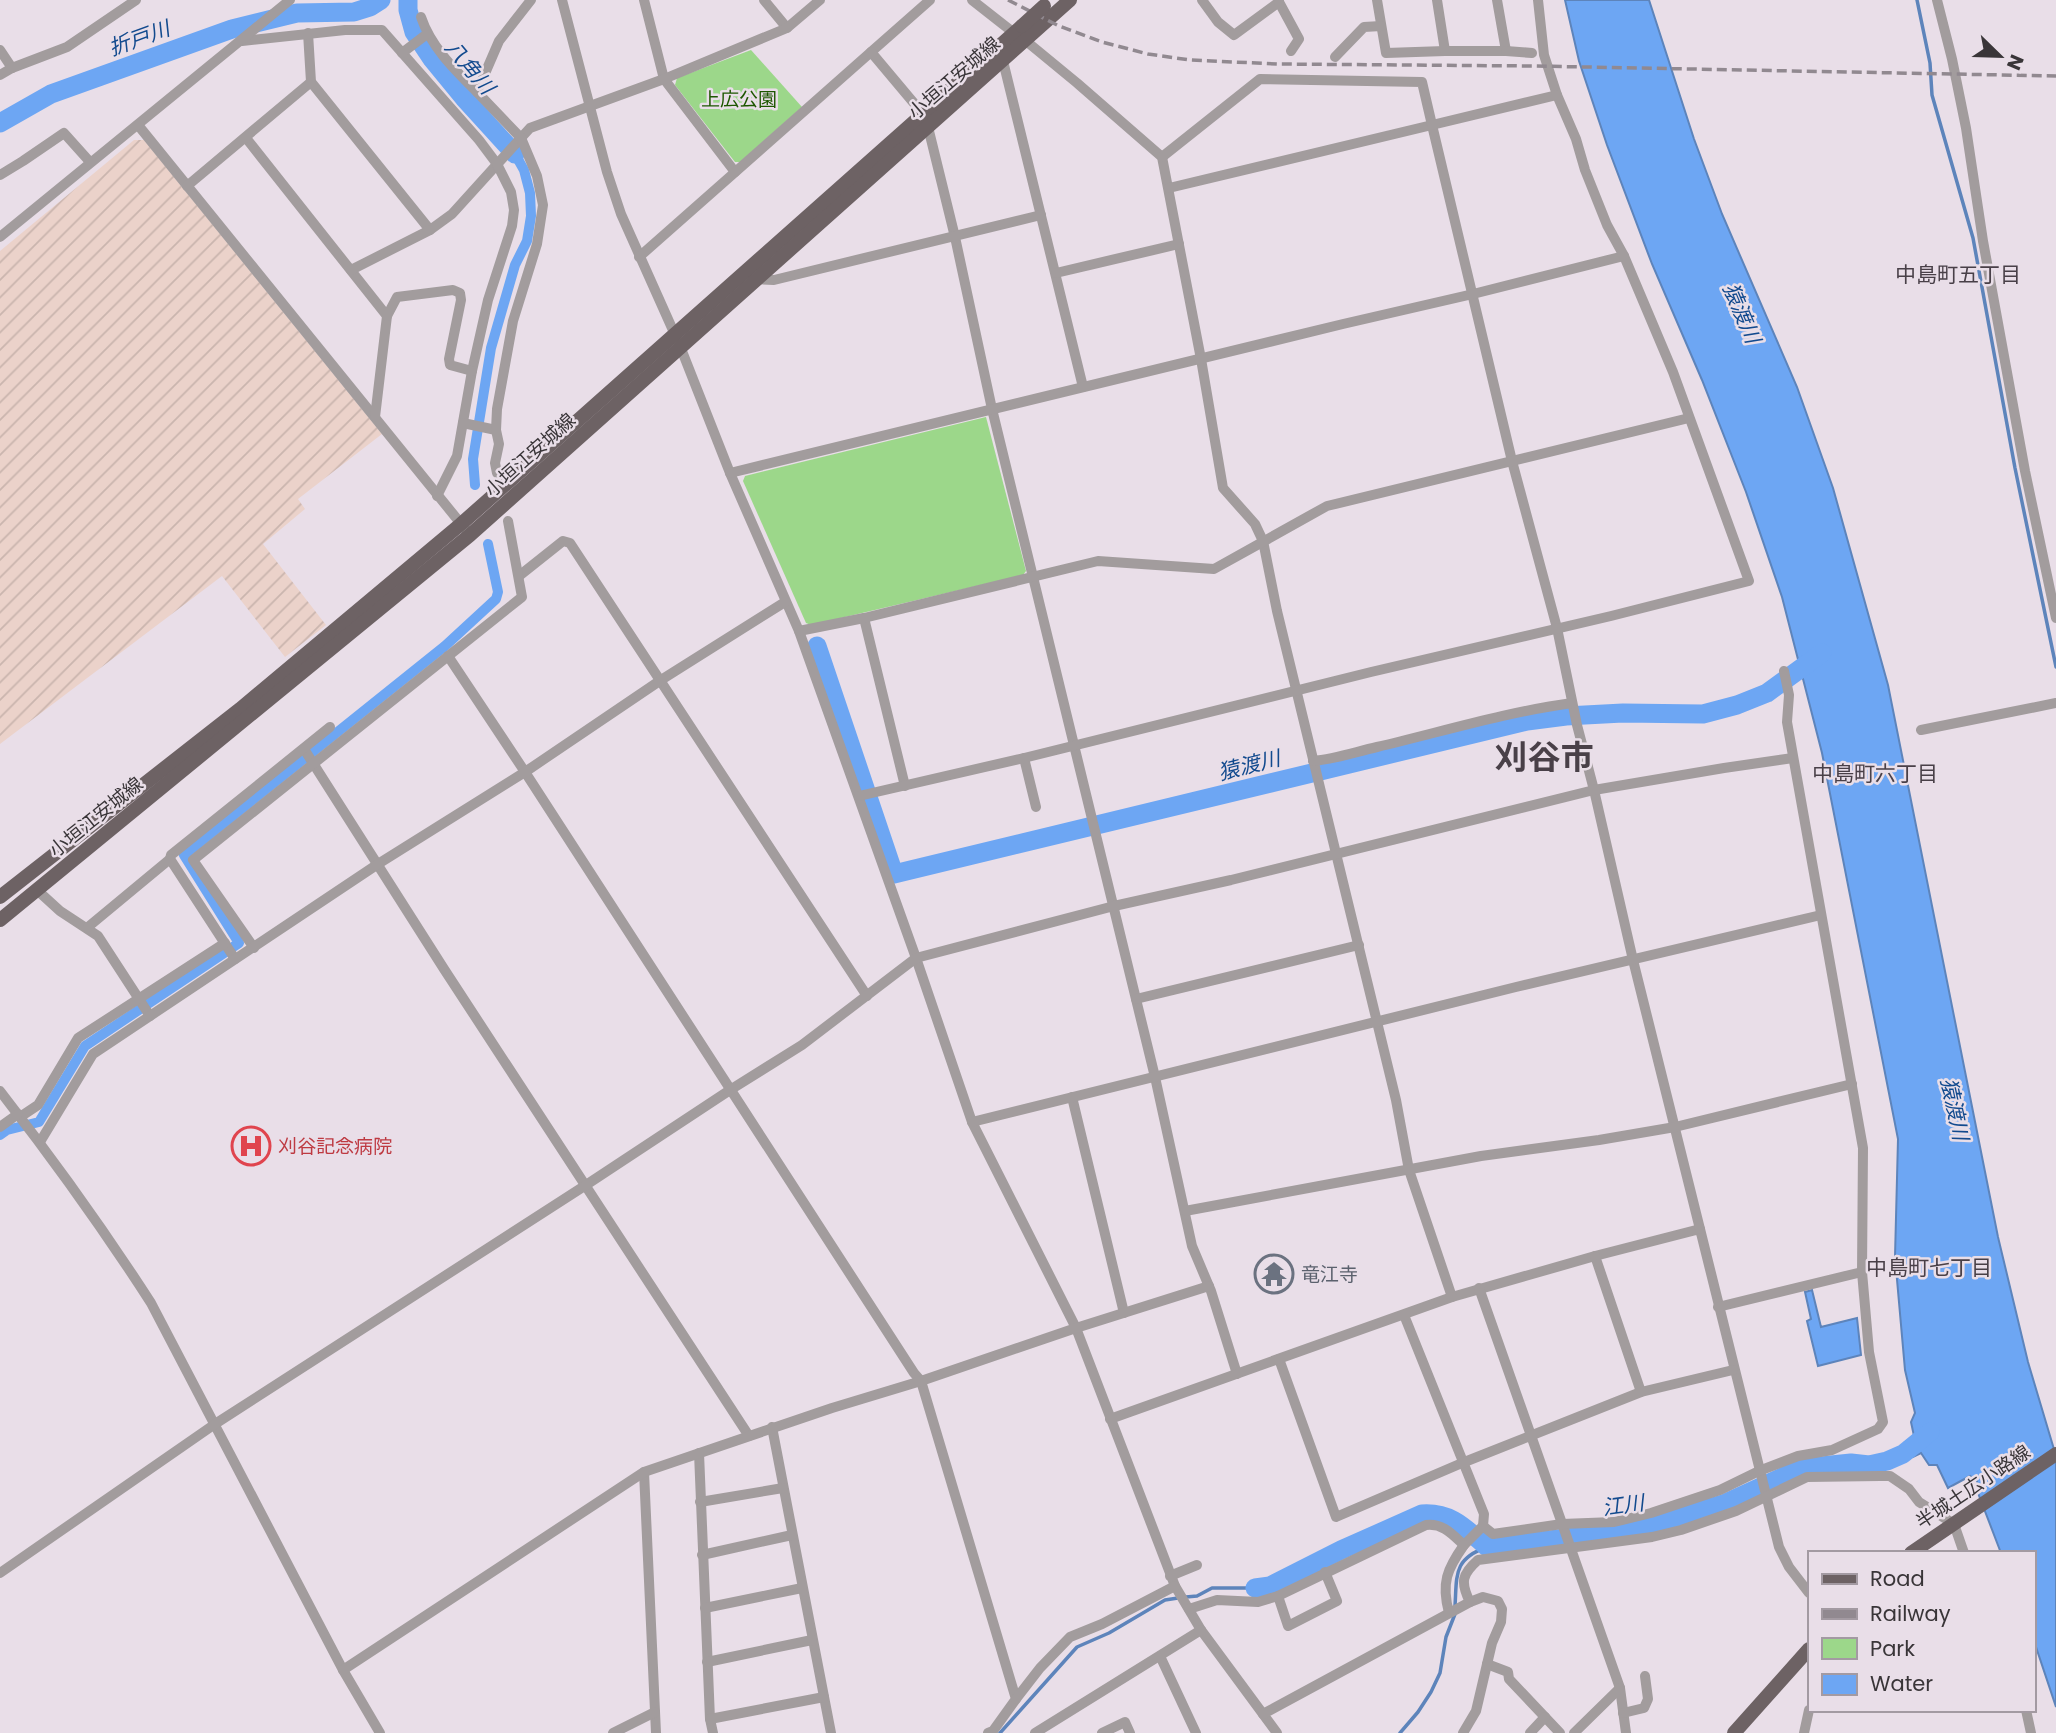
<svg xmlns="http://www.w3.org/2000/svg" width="2056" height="1733" font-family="Poppins,'Noto Sans JP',sans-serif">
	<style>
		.industrial { fill: url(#industrial-furrows) }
		.green { fill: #9cd78a }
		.water { fill: #6da6f3; stroke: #5d84bb; stroke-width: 2 }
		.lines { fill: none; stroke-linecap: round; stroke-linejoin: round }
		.stream { stroke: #5d84bb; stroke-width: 3.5 }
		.canal { stroke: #6da6f3; stroke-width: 10 }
		.river { stroke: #6da6f3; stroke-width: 19 }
		.minor { stroke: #a29c9d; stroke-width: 10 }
		.major { stroke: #6d6264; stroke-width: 14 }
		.rail { stroke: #918990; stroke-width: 3.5; stroke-dasharray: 10 5; stroke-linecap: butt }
		.major-bridge { stroke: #6d6264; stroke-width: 14 }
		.labels { text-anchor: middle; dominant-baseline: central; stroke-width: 5; stroke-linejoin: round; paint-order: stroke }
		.street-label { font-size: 19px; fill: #393538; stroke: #e9dee8 }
		.park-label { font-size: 19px; fill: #1d5700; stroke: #e9dee8 }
		.health-label { font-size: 19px; fill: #be3a42; stroke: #e9dee8; text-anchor: start }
		.worship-label { font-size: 19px; fill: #5b616d; stroke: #e9dee8; text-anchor: start }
		.water-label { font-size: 21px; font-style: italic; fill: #124a8e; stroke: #e9dee8 }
		.neighbourhood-label { font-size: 21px; fill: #494048; stroke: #e9dee8 }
		.town-label { font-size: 33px; font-weight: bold; fill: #494048; stroke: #e9dee8 }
	</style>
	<defs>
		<pattern id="industrial-furrows" width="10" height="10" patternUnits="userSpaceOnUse" patternTransform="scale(1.75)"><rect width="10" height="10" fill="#ebd2ca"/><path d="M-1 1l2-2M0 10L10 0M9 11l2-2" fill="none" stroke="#cab5ae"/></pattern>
	</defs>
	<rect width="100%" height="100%" fill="#e9dee8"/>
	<polygon class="industrial" points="134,140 144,140 382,434 298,499 305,509 263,544 326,625 285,657 222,576 0,744 0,251"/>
	<g class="green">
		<polygon points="751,50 802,107 740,162 735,162 675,85 677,78"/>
		<polygon points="986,417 1026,571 1023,575 811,625 806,623 743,481 745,476"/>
	</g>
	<g class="water">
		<polygon points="1565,0 1649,0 1694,139 1722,214 1797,387 1833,488 1888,685 1998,1237 2028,1362 2056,1456 2056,1707 2033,1638 2033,1553 2001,1553 1978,1493 1977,1481 1970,1476 1948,1488 1937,1465 1929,1465 1921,1453 1913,1457 1905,1442 1914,1436 1911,1422 1915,1413 1905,1370 1895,1257 1898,1139 1822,753 1782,597 1746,492 1702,380 1652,264 1607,145 1579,61"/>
		<polygon points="1812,1290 1821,1327 1857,1318 1861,1355 1818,1366 1807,1321 1811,1319 1805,1292"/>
	</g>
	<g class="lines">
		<g class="stream">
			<polyline points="1917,0 1930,63 1932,95 1973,238 2015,468 2056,667"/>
			<polyline points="1186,1597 1197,1596 1212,1588 1255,1588"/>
			<path d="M 1455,1606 C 1457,1575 1453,1559 1487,1547"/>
			<polyline points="1000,1733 1077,1647 1109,1633 1165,1600 1178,1598"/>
			<polyline points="1400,1733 1418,1712 1431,1692 1440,1673 1446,1637 1455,1614"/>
		</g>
		<g class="canal">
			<polyline points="475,485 473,459 491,348 515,265 527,241 531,216 530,193 524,170 515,154"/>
			<polyline points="0,1135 7,1130 39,1122 85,1046 239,943 184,855 445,646 496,599 498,592 488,544"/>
		</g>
		<g class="river">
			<polyline points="408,0 408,10 414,32 432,59 464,98 515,154"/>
			<polyline points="0,123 51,94 232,29 297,13 354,12 370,7 381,0"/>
			<polyline points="817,646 894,874 1527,721 1566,716 1623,713 1703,714 1737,705 1767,693 1822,653"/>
			<path d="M 1255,1588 L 1270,1586 L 1341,1550 L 1422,1514 C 1452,1512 1466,1529 1487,1547 L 1618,1532 L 1657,1523 L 1726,1503 L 1802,1468 L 1851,1463 L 1869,1465 L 1887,1461 L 1903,1454 L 1930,1432"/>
		</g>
		<g class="minor">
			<polyline points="562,0 607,172 621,214 680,346 730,473 799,631 916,958 972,1122 1076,1328 1175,1586 1201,1630 1277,1733"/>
			<polyline points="644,0 664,79 735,172"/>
			<polyline points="764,0 787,28"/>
			<polyline points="972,0 1014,33"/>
			<polyline points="1202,0 1218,22 1234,35 1279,2 1279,0"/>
			<polyline points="1377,0 1386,53 1445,51"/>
			<polyline points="1437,0 1445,51 1506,51 1497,0"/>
			<polyline points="1538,0 1544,55 1557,95"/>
			<polyline points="1937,0 1952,59 1966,128 1983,241 2025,471 2056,618"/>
			<polyline points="1279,2 1299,39 1291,51"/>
			<path d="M 421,17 C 431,47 455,70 477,92"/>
			<polyline points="308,33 311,82 430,230 452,214 530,128 664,79 787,28 820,0"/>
			<polyline points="242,41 345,30 382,30 479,140 497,164 511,192 514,210 512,226 488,300 472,371 457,456 437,496"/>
			<polyline points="1026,41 1077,83 1162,157 1201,359 1223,488 1255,524 1263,541 1277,611 1396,1100 1409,1170 1452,1297 1595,1256 1700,1229 1779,1547 1789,1567 1809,1593"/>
			<polyline points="0,50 12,68"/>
			<polyline points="1506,51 1532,53"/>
			<polyline points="871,52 930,0"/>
			<polyline points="402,53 427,34"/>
			<polyline points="1335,57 1364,27 1381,26"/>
			<polyline points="1003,61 1083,387"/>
			<polyline points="0,75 12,68 67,47 136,0"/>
			<polyline points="138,125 466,530"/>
			<polyline points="246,138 387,316 375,417"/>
			<polyline points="0,175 23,161 64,133 90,162"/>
			<polyline points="187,186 311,82"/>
			<polyline points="1169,188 1432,125 1512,461 1557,628 1577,725 1594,790 1633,960 1700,1229"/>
			<polyline points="0,237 290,0"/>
			<polyline points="639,257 871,52 918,108 928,127 955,237 992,409 1155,1077 1192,1246 1211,1291 1237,1374"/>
			<polyline points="351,270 430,230"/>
			<polyline points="1056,273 1179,244"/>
			<polyline points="755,279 774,280 1041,215"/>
			<polyline points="387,316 397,297 453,290 460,293 461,300 449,359 450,365 472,371"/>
			<polyline points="463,423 496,430"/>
			<polyline points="497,473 495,463 499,444 496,430 497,409 513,321 537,244 543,205 537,176 521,138 477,92 499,41 531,0"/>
			<polyline points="730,473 1343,324 1473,294 1624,256"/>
			<polyline points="519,576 563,541 570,543 867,996"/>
			<polyline points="864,618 905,786"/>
			<polyline points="799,631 864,618 1098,561 1214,569 1327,506 1689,418"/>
			<polyline points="448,656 525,772 914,1373 921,1381 1016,1699 993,1731 988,1733"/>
			<polyline points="1921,730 2056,703"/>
			<polyline points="304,749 444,969 749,1436"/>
			<polyline points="1024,758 1036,807"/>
			<path d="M 1313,761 C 1335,759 1355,752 1377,747 C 1441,732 1506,712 1572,703"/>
			<polyline points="859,796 1024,758 1371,672 1611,616 1749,581 1673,372 1624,256 1607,225 1585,170 1576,139 1557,95 1432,125 1422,82 1260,79 1162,157"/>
			<polyline points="170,859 171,855 330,727"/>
			<polyline points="37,890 60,911 98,936 150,1016"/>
			<polyline points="88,927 170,859 235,959"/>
			<polyline points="254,948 193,860 522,597 508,521"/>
			<polyline points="1136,999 1359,945"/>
			<path d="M 0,1091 C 53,1159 104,1230 151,1303 L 343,1670 L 380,1733"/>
			<polyline points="1072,1097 1124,1313"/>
			<polyline points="20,1117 38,1105 78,1038 225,943"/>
			<polyline points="972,1122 1516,987 1821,915"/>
			<polyline points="0,1127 18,1114"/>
			<polyline points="40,1142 93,1054 378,864 525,772 661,680 785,602"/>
			<polyline points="1185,1211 1481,1156 1599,1140 1675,1127 1852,1084"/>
			<polyline points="1595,1256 1641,1392"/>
			<polyline points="1479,1288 1620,1688 1626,1733"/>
			<polyline points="1718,1307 1862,1272"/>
			<polyline points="1404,1315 1484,1514 1483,1526"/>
			<polyline points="1279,1359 1336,1517 1462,1463 1641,1392 1733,1370"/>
			<polyline points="1110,1419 1452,1297"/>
			<polyline points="772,1427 831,1733"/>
			<polyline points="699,1453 710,1719 713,1733"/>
			<polyline points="644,1472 656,1733"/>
			<polyline points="700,1502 783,1488"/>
			<polyline points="702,1555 792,1535"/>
			<polyline points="0,1573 215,1424 586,1185 730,1090 802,1045 916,958 1114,906 1231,880 1594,790 1724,768 1793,758"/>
			<polyline points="1170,1576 1197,1565"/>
			<polyline points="1278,1596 1288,1626 1337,1601 1325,1572"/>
			<polyline points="705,1608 802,1588"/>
			<path d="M 1189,1609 L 1217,1600 L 1258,1602 L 1278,1596 L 1426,1525 C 1443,1523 1452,1534 1464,1545 L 1483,1526 L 1493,1534 L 1562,1524 L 1614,1522 L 1651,1513 L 1720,1490 L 1759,1471 L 1798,1456 L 1832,1450 L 1878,1429 L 1883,1422 L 1869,1352 L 1862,1272 L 1863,1148 L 1787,722 L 1789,695 L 1784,671"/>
			<path d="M 1449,1613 C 1441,1583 1447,1569 1464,1545"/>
			<polyline points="1160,1656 1196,1733"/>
			<polyline points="707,1662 812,1640"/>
			<polyline points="1487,1664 1508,1672 1509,1679 1560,1733"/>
			<polyline points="343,1670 644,1472 832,1408 921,1381 1076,1328 1209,1286"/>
			<polyline points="1016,1699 1040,1668 1070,1637 1102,1624 1175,1586"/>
			<polyline points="2026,1710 2031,1733"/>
			<polyline points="1623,1713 1644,1708 1648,1699 1645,1676"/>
			<path d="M 1263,1714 L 1470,1602 C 1460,1582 1462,1574 1478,1560 L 1652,1537 L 1681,1530 L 1736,1511 L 1807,1477 L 1880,1476 L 1890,1476 L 1909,1489 L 1919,1502 L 1954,1524 L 1964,1553"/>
			<polyline points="710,1719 824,1697"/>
			<polyline points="613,1733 655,1712"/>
			<polyline points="1035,1733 1201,1630"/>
			<polyline points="1102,1733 1125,1722 1130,1733"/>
			<polyline points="1463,1733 1476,1711 1492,1643 1501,1622 1502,1609 1498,1601 1483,1597 1470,1602"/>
			<polyline points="1530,1733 1545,1717"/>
			<polyline points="1574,1733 1620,1688"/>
			<polyline points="1804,1733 1809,1710"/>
		</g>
		<g class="major">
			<polyline points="0,897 240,709 461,524 1022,26"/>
			<polyline points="0,920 470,535 1070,0"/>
			<polyline points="1911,1553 2056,1454"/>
			<polyline points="1734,1733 1809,1649"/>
		</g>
		<polyline class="rail" points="1008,0 1059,26 1102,42 1148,54 1190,60 1277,64 1534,66 2056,76"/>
		<polyline class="major-bridge" points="1022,26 1044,6"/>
	</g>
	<defs>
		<symbol id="hospital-ring" viewBox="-11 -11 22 22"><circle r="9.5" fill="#e9dee8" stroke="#e0444e" stroke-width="1.5"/><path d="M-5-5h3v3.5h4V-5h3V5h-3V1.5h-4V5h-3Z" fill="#e0444e"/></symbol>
		<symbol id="temple-ring" viewBox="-11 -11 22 22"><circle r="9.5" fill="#e9dee8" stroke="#6b7280" stroke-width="1.5"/><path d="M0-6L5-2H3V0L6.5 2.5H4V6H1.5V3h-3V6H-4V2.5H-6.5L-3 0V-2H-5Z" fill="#6b7280"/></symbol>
	</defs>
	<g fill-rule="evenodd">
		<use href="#hospital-ring" x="229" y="1124" width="44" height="44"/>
		<use href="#temple-ring" x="1252" y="1252" width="44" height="44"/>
	</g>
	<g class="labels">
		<g class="street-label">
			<text transform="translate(954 78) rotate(-41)">小垣江安城線</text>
			<text transform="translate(530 455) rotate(-42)">小垣江安城線</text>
			<text transform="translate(96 817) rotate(-39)">小垣江安城線</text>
			<text transform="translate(1973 1487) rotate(-34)">半城土広小路線</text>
		</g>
		<g class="park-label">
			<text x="739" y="99">上広公園</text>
		</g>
		<g class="health-label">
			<text x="278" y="1146">刈谷記念病院</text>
		</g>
		<g class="worship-label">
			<text x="1301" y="1274">竜江寺</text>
		</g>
		<g class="water-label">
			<text transform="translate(139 38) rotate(-20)">折戸川</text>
			<text transform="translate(470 67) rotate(50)">八角川</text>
			<text transform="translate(1742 313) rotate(67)">猿渡川</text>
			<text transform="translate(1249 765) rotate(-14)">猿渡川</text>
			<text transform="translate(1955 1109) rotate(78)">猿渡川</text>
			<text transform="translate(1623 1505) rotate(-8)">江川</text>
		</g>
		<g class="neighbourhood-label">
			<text x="1958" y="274">中島町五丁目</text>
			<text x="1875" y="773">中島町六丁目</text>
			<text x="1929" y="1267">中島町七丁目</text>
		</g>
		<g class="town-label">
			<text x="1544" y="757">刈谷市</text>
		</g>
	</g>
	<rect x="1808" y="1551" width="228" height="161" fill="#e9dee8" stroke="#a39aa2" stroke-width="2"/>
	<rect x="1822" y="1574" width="35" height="10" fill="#6d6264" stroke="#a39aa2" stroke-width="2"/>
	<text x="1870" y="1586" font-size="21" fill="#393538">Road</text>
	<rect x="1822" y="1609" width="35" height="10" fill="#918990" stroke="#a39aa2" stroke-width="2"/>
	<text x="1870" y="1621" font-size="21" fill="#393538">Railway</text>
	<rect x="1822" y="1638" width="35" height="21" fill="#9cd78a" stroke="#a39aa2" stroke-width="2"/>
	<text x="1870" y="1656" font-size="21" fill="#393538">Park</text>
	<rect x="1822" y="1674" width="35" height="21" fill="#6da6f3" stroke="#a39aa2" stroke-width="2"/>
	<text x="1870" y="1691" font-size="21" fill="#393538">Water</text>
	<g transform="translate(2000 56) rotate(113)" stroke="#e9dee8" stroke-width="5" paint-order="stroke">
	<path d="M0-5L12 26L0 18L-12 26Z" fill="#393538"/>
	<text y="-10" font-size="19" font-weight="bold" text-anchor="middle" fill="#393538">N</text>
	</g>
</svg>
